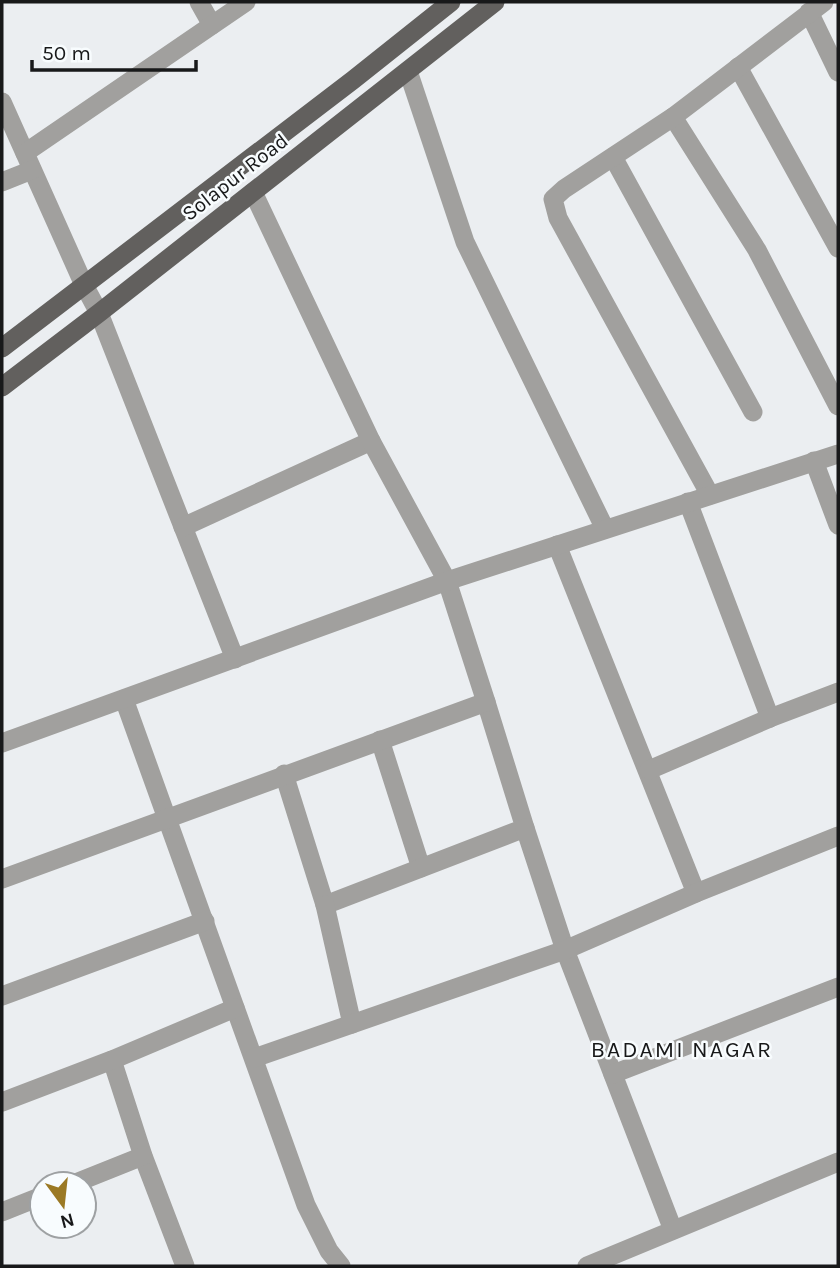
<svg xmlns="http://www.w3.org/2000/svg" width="840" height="1268" font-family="Karla,sans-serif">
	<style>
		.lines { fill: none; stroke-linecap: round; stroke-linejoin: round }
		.minor { stroke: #a1a09e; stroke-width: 19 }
		.tertiary { stroke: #a1a09e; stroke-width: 19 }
		.primary { stroke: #62605e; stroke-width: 19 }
		.labels { text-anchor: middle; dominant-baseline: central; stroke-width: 5; stroke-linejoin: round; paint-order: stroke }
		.street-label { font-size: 21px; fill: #18191a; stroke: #f8fcfe }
		.neighbourhood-label { font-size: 23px; letter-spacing: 2px; fill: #18191a; stroke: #f8fcfe }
	</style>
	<rect width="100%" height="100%" fill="#ebeef1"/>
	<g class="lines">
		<g class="minor">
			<polyline points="199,2 212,25"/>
			<polyline points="809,12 838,72"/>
			<polyline points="738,67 838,248"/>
			<polyline points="408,71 465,242 605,529"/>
			<polyline points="2,102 84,285 99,313 235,659"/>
			<polyline points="673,117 757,250 838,406"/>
			<polyline points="25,153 246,2"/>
			<polyline points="613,157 753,412"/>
			<polyline points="2,182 32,170"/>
			<polyline points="814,461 838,525"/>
			<polyline points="710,495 558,218 553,199 564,189 673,117 824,2"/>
			<polyline points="688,502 770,718"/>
			<polyline points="183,527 371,441"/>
			<polyline points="557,545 696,893"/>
			<polyline points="124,699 306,1205 329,1251 341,1266"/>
			<polyline points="380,740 421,868"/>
			<polyline points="649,770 770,718 838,692"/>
			<polyline points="284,774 325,905 525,828 486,702"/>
			<polyline points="525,828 565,950 673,1230"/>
			<polyline points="2,879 486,702 447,581 371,441 253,192"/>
			<polyline points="325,905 352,1024"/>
			<polyline points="2,996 205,921"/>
			<polyline points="254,1058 565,950 696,893 838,836"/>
			<polyline points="112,1060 143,1156 185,1266"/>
			<polyline points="613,1074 838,987"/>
			<polyline points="2,1102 112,1060 235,1008"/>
			<polyline points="73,1184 143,1156"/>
			<polyline points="2,1212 42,1196"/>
			<polyline points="587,1266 838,1162"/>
		</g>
		<polyline class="tertiary" points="2,743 447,581 838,454"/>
		<g class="primary">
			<polyline points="2,348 353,80 451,2"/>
			<polyline points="2,387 99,313 495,2"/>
		</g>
	</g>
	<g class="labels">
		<g class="street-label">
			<text transform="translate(235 177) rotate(-38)">Solapur Road</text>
		</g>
		<g class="neighbourhood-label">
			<text x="682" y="1049">BADAMI NAGAR</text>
		</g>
	</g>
	<rect width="840" height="1268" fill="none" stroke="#18191a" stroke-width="7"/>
	<g transform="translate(63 1205) rotate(165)"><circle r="33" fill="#f8fcfe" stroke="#9ea1a3" stroke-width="2"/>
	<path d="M0-5L12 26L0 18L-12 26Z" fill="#9b7924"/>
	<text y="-10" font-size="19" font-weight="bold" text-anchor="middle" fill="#18191a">N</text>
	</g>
	<path d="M32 60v10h164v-10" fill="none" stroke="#18191a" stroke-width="3.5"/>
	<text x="42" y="60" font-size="21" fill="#18191a" stroke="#f8fcfe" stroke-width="5" paint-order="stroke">50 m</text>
</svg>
